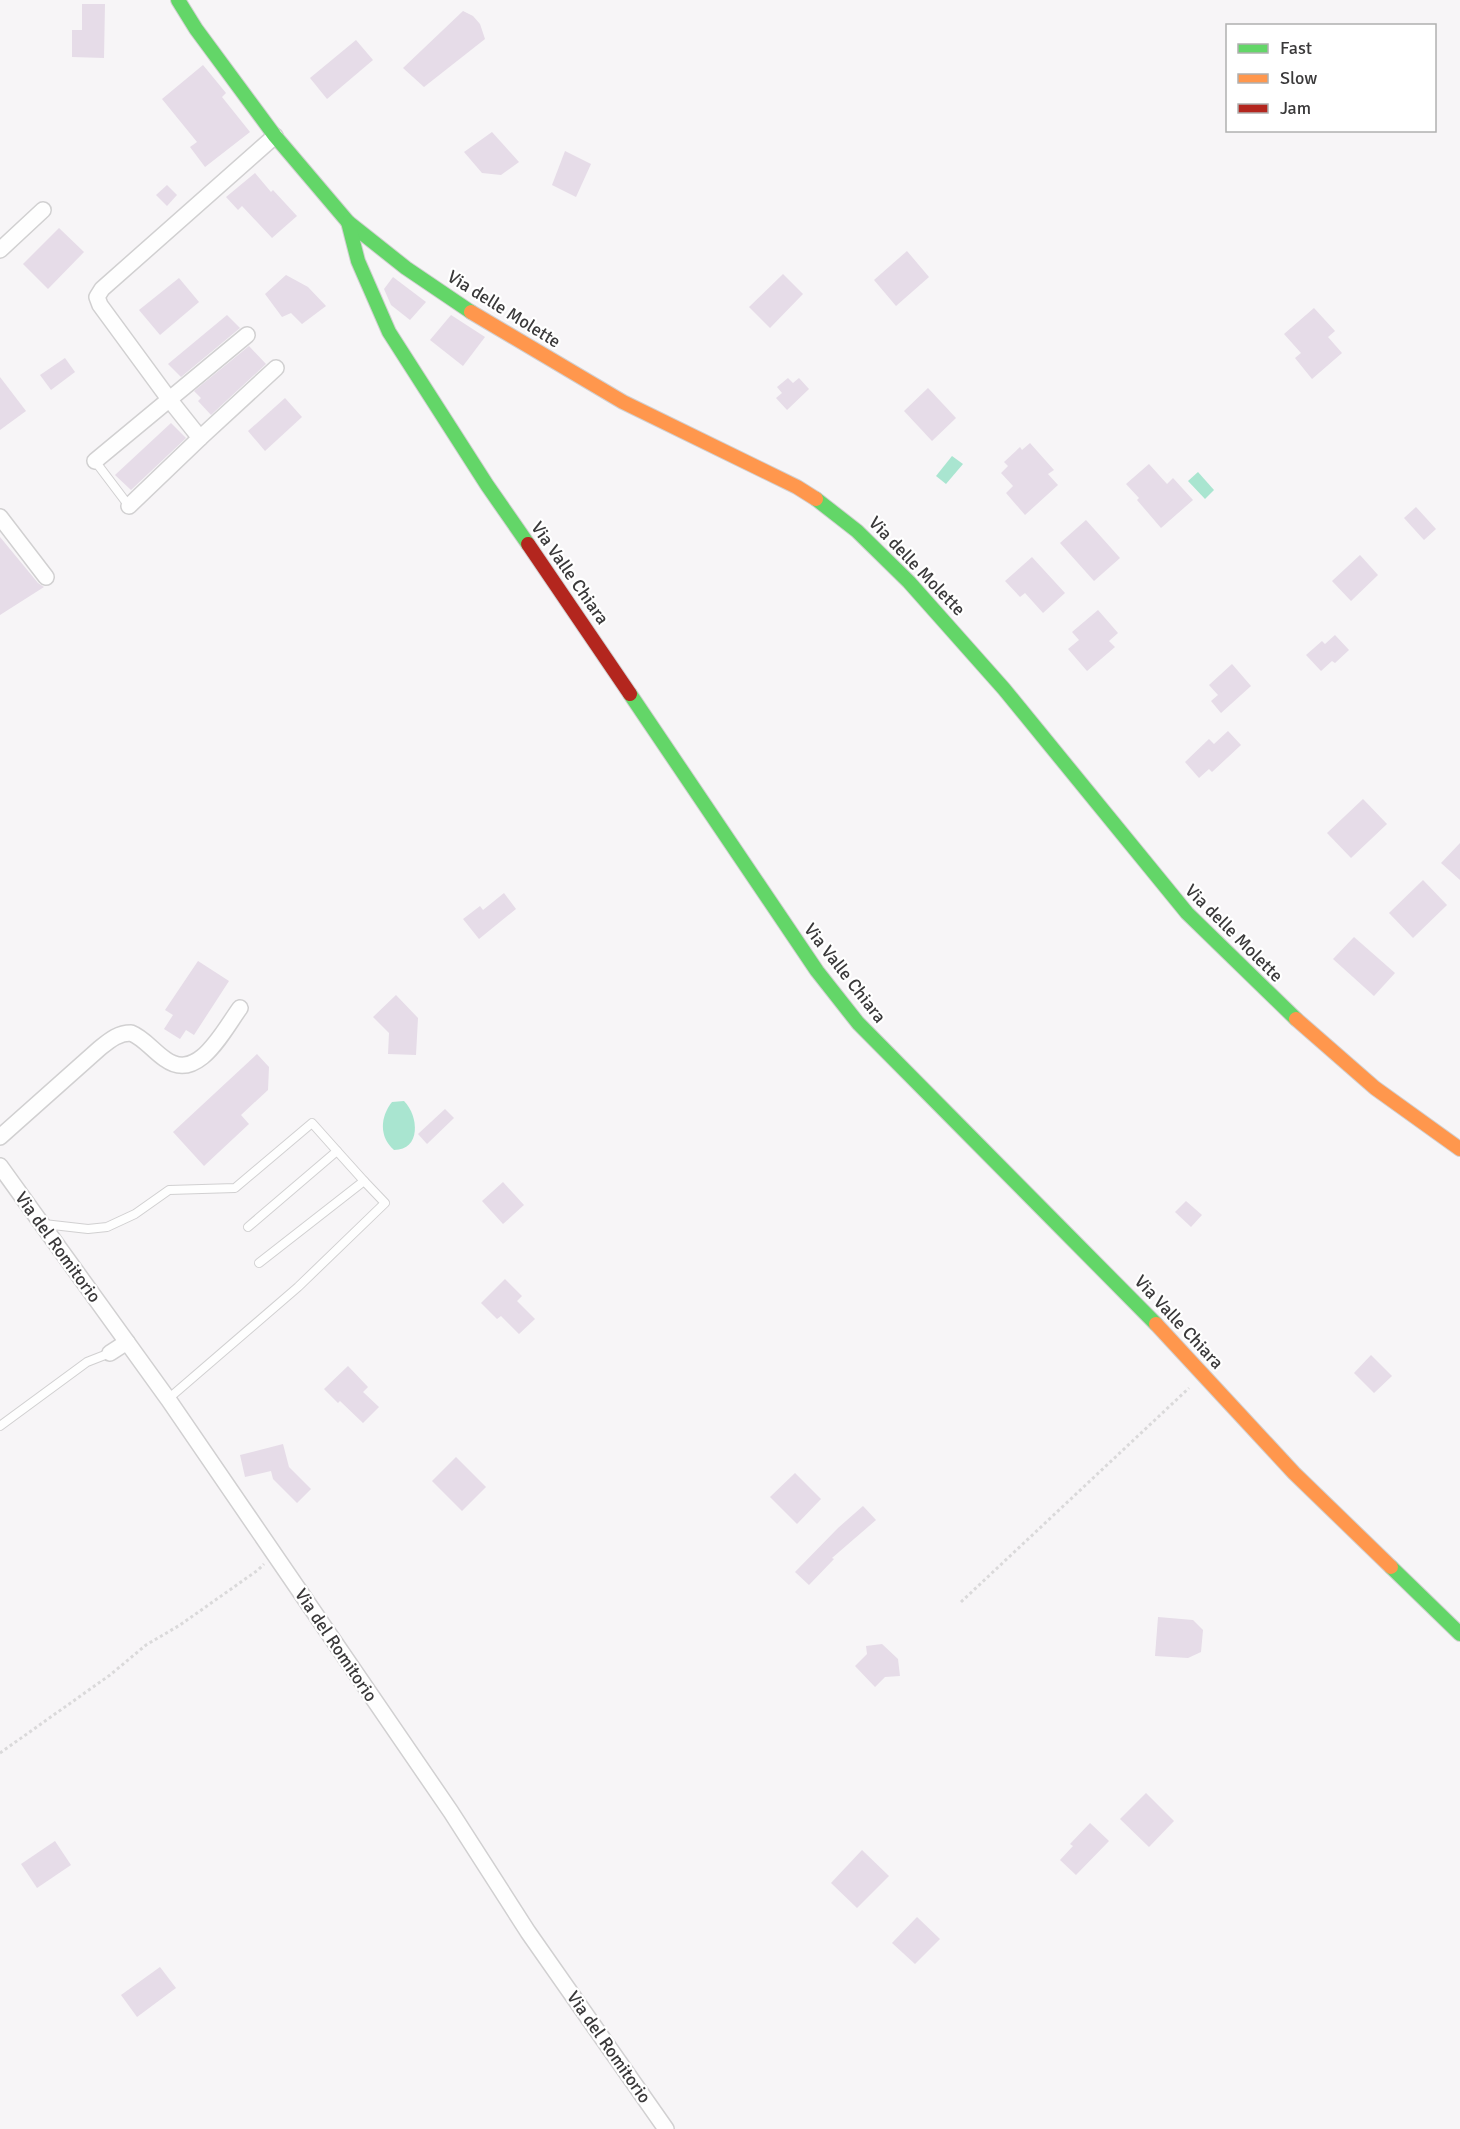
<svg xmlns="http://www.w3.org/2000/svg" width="1460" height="2129" font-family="Signika,sans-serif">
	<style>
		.water { fill: #a9e5d0 }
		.building { fill: #e6dce8 }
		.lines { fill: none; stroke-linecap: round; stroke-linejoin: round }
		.lane-casing { stroke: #d1d0d1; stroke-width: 10 }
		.street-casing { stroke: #d1d0d1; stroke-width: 18 }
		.fast-casing { stroke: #d1d0d1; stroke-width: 16 }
		.slow-casing { stroke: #d1d0d1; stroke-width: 16 }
		.jam-casing { stroke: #d1d0d1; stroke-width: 16 }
		.path { stroke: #dad9da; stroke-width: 3; stroke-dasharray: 3 3; stroke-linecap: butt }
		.lane { stroke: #fefefe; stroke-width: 8 }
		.street { stroke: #fefefe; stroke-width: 15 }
		.fast { stroke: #63d668; stroke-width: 14 }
		.slow { stroke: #ff974d; stroke-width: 14 }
		.jam { stroke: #b3261e; stroke-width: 14 }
		.labels { text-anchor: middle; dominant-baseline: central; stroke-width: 4.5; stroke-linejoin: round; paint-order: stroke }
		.street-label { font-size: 18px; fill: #3a393a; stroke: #fff }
	</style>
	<rect width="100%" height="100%" fill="#f7f5f7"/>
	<g class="water">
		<polygon points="952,456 963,464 946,484 936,476"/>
		<polygon points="1198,472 1214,490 1205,499 1188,481"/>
		<path d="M 404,1101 C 419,1116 421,1150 394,1150 C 379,1137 380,1117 392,1102 Z"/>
	</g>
	<g class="building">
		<polygon points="82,4 105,4 104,58 72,57 72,30 82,30"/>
		<polygon points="463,11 473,16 480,24 485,39 424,87 403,68"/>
		<polygon points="356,40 373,60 327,99 310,78"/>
		<polygon points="203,65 226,93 222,97 250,132 205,167 190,147 197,142 162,99"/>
		<polygon points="492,132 519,162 501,175 482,173 464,152"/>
		<polygon points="565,151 591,164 576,197 552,185"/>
		<polygon points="255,173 271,192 273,190 297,216 272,238 242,206 238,210 226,197"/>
		<polygon points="167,185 177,195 167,206 156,195"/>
		<polygon points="59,228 84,252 48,289 23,264"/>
		<polygon points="907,251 929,277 896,306 874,280"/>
		<polygon points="783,274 803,294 770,328 749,307"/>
		<polygon points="286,275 308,287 326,306 302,324 291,313 282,317 265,294"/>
		<polygon points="393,277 426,302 410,320 391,305 384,289"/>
		<polygon points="179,278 199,302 160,335 139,310"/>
		<polygon points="1314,308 1335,331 1328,337 1342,353 1312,379 1295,358 1301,353 1284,334"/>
		<polygon points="227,315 240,328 181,377 168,364"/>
		<polygon points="451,315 485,337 463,366 430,340"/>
		<polygon points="249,346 266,364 211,415 198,401 201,398 194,391"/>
		<polygon points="65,358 75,372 51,390 40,375"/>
		<polygon points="0,377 26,411 0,430"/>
		<polygon points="788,378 793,383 799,378 809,389 787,410 776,398 782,393 777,387"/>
		<polygon points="928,388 956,418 932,441 904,411"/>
		<polygon points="285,398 302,417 265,451 248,431"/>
		<polygon points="171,423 186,438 131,490 115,475"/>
		<polygon points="1030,443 1054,470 1048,474 1058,485 1025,515 1006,493 1013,486 1001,473 1008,466 1004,462 1020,447 1022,450"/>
		<polygon points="1149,464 1167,484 1173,478 1193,500 1161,528 1137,500 1139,498 1126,484"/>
		<polygon points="1416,507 1436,529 1424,540 1404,518"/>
		<polygon points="1086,520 1120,558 1094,581 1060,543"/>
		<polygon points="0,537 38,583 44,587 0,615"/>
		<polygon points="1360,555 1378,575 1351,601 1332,581"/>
		<polygon points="1032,557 1065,593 1043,613 1025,593 1020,597 1005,581"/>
		<polygon points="1098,610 1118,633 1109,641 1115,647 1087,671 1068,649 1079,640 1072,632"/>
		<polygon points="1335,635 1349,650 1335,663 1332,661 1321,671 1306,655 1322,641 1325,644"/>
		<polygon points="1232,664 1251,686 1221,713 1211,701 1218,695 1209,685"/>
		<polygon points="1228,731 1241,745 1212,772 1209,769 1199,778 1185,762 1209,739 1214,744"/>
		<polygon points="1363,799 1387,824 1351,858 1327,833"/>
		<polygon points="1460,843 1460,880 1441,863"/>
		<polygon points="1423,880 1447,905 1413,938 1389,913"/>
		<polygon points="504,893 516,909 479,939 463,919 480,906 483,910"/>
		<polygon points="1354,937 1395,973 1374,996 1333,959"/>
		<polygon points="198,961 229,981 194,1035 186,1030 180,1039 164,1029 173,1015 165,1010"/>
		<polygon points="396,995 418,1018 416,1055 388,1054 389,1033 373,1017"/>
		<polygon points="257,1054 269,1067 268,1090 241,1115 249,1124 204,1166 173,1132"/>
		<polygon points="445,1109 454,1118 427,1144 418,1134"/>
		<polygon points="503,1182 524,1205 503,1224 482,1201"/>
		<polygon points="1186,1201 1202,1215 1191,1227 1175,1212"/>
		<polygon points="505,1279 522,1296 517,1301 535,1319 519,1334 501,1316 497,1319 481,1303"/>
		<polygon points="1371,1355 1392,1376 1374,1393 1354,1373"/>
		<polygon points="348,1366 368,1387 363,1392 379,1407 363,1423 340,1401 338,1403 324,1389"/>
		<polygon points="283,1444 289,1467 311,1489 297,1503 273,1479 271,1471 245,1477 240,1455"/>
		<polygon points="456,1457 486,1487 462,1511 432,1481"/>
		<polygon points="795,1473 821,1499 797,1524 770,1497"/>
		<polygon points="863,1506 876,1520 832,1558 834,1559 809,1585 795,1572 838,1528"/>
		<polygon points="1158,1617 1193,1620 1203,1630 1201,1652 1188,1658 1155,1656"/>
		<polygon points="882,1644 898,1659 900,1676 885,1677 875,1687 855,1666 867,1654 866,1646"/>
		<polygon points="1146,1793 1174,1821 1149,1847 1120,1819"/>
		<polygon points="1090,1823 1109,1841 1076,1875 1060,1860 1073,1846 1070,1844"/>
		<polygon points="55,1841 71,1865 37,1888 21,1864"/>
		<polygon points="862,1850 889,1876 857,1908 831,1883"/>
		<polygon points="917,1917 940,1939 915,1964 892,1943"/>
		<polygon points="160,1967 176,1988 137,2017 121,1995"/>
	</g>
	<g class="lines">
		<defs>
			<g id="lane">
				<polyline points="95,461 129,506"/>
				<polyline points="337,1151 364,1181"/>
				<polyline points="44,1224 88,1229 107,1227 135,1214 169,1190 235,1188 312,1123 337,1151 248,1227"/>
				<polyline points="168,1399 298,1287 385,1203 364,1181 259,1263"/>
				<polyline points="0,1426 87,1362 110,1353"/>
			</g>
			<g id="street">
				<polyline points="275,136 102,289 97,297 100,305 169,399 200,438 276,368"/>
				<polyline points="0,250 43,210"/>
				<polyline points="95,461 247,335"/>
				<polyline points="129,506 200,438"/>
				<polyline points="0,517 46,577"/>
				<path d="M 0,1137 L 100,1048 C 110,1040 118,1033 131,1033 C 144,1038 153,1051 165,1059 C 198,1083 223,1031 240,1008"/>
				<polyline points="0,1166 168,1399 451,1812 528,1932 666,2129"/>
				<polyline points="110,1353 127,1342"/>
			</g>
			<g id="fast">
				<polyline points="178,0 196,29 275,136 348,222 406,268 471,312"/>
				<polyline points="348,222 358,261 389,332 487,485 528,544"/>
				<polyline points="816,499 857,531 909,582 1004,689 1187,913 1296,1019"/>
				<polyline points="630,694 817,971 858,1023 1156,1324"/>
				<polyline points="1391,1567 1460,1634"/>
			</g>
			<g id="slow">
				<polyline points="471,312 623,402 797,487 816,499"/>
				<polyline points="1296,1019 1375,1088 1460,1149"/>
				<polyline points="1156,1324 1294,1473 1391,1567"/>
			</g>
			<polyline id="jam" points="528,544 630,694"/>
		</defs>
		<use href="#lane" class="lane-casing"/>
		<use href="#street" class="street-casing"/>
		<use href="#fast" class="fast-casing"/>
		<use href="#slow" class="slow-casing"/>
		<use href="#jam" class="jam-casing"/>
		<g class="path">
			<polyline points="961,1602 1189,1388"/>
			<polyline points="0,1753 110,1675 146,1645 180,1625 258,1570 264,1564"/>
		</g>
		<use href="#lane" class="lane"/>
		<use href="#street" class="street"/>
		<use href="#fast" class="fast"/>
		<use href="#slow" class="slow"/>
		<use href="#jam" class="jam"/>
	</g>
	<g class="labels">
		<g class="street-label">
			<text transform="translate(504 309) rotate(32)">Via delle Molette</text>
			<text transform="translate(917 566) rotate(46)">Via delle Molette</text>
			<text transform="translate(570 573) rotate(55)">Via Valle Chiara</text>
			<text transform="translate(1234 933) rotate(45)">Via delle Molette</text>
			<text transform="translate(845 973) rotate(52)">Via Valle Chiara</text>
			<text transform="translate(58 1247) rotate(54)">Via del Romitorio</text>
			<text transform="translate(1179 1322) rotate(47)">Via Valle Chiara</text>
			<text transform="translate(336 1645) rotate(56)">Via del Romitorio</text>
			<text transform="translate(609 2047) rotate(55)">Via del Romitorio</text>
		</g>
	</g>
	<rect x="1226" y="24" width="210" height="108" fill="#ffffff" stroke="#b0b0b0" stroke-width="1.5"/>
	<rect x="1238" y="44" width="30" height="9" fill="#63d668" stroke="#b0b0b0" stroke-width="1.5"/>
	<text x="1280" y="54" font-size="18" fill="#3a393a">Fast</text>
	<rect x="1238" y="74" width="30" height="9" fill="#ff974d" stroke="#b0b0b0" stroke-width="1.5"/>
	<text x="1280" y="84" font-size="18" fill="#3a393a">Slow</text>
	<rect x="1238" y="104" width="30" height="9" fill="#b3261e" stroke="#b0b0b0" stroke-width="1.5"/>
	<text x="1280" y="114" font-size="18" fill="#3a393a">Jam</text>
</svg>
